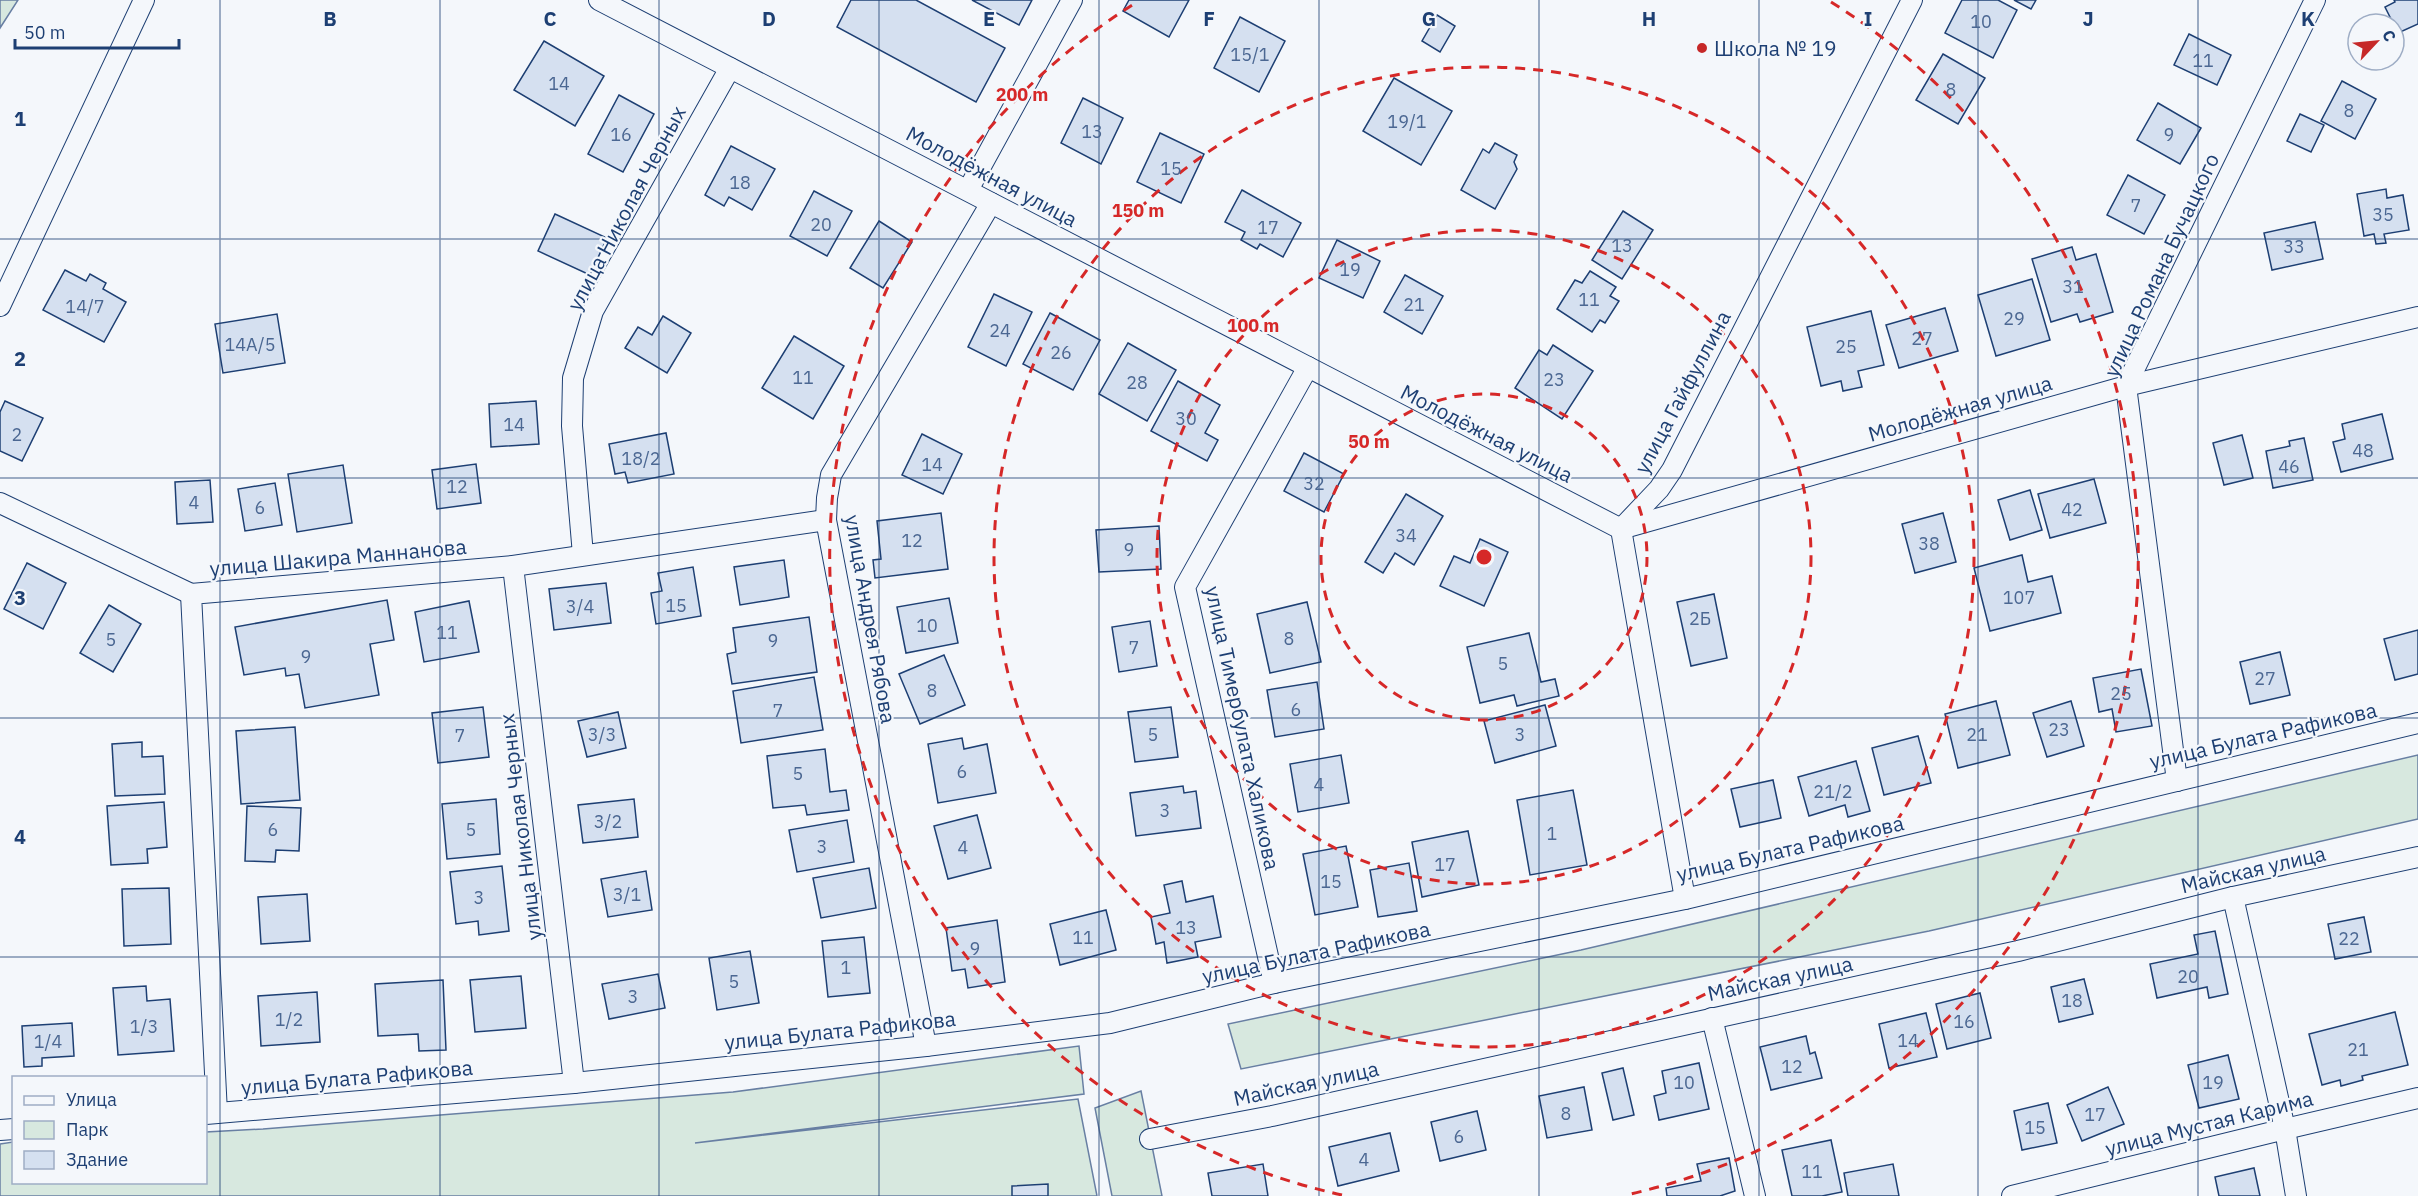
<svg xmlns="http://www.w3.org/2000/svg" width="2418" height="1196" font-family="'IBM Plex Sans',sans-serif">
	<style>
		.green { fill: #d7e8df; stroke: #687fa3; stroke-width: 1.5 }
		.building { fill: #d5e0f0; stroke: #1d3f73; stroke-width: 1.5 }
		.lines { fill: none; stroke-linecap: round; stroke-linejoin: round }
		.minor-casing { stroke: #1d3f73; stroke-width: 22 }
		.minor { stroke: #f4f7fb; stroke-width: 20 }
		.grid { fill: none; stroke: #1d3f73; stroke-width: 1.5; stroke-opacity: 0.55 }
		.ring { fill: none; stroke: #d62828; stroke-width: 3; stroke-dasharray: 10 8 }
		.poi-dot { fill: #c62828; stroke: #f4f7fb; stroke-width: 2 }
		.labels { text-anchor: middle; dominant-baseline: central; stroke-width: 4.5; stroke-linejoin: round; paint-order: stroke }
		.number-label { font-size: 18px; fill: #4b6792 }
		.poi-label { font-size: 21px; fill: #1d3f73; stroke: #f4f7fb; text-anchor: start }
		.street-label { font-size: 21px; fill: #1d3f73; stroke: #f4f7fb }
		.grid-label { font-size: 20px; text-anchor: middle; font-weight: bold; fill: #1d3f73; stroke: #f4f7fb; stroke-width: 4.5; stroke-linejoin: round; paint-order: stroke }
		.centre { fill: #d62828; stroke: #f4f7fb; stroke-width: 3 }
		.ring-label { font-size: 18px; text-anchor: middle; font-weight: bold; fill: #d62828; stroke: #f4f7fb; stroke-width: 4.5; stroke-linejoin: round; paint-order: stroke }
	</style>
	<rect width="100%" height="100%" fill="#f4f7fb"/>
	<g class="green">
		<polygon points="0,0 18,0 0,28"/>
		<polygon points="2418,755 2418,819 1929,931 1241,1069 1228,1024 1581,950"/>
		<polygon points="1079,1046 1084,1094 695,1143 1078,1099 1097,1196 0,1196 0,1144 13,1142 14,1182 206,1182 206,1132 263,1129 733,1092"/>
		<polygon points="1141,1091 1162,1196 1112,1196 1095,1108"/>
	</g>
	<g class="building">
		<polygon points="851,0 916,0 1005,48 976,102 837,27"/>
		<polygon points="972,0 1032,0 1019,25"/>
		<polygon points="1129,0 1189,0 1169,37 1123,11"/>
		<polygon points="1962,0 1998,0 2017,10 1993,58 1945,33"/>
		<polygon points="2014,0 2036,0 2031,9"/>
		<polygon points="2394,0 2418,0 2418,24 2398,33 2385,7 2395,2"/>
		<polygon points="1437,15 1455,26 1440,52 1422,41"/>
		<polygon points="1240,17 1285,41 1259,92 1214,68"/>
		<polygon points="2189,34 2231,55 2217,85 2174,65"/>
		<polygon points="544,41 604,76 575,126 514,90"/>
		<polygon points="1943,54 1985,78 1958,124 1916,100"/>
		<polygon points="1394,78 1452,111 1421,165 1363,131"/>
		<polygon points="2342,81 2376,99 2355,139 2321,121"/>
		<polygon points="619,95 654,114 623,172 588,154"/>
		<polygon points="1083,98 1123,118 1101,164 1061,143"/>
		<polygon points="2158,103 2201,128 2180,164 2137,140"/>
		<polygon points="2300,114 2324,125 2311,152 2287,141"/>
		<polygon points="1160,133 1204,154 1181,203 1137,182"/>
		<polygon points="1495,143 1517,155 1514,162 1517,169 1495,209 1461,190 1483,149 1489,153"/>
		<polygon points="731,146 775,169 752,210 729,197 724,206 705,195"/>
		<polygon points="2128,175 2165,195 2144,234 2107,215"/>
		<polygon points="2386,189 2387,198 2403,195 2409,230 2384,234 2386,243 2376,244 2374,234 2364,236 2357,194"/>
		<polygon points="1242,190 1301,223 1283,257 1260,244 1257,249 1241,240 1245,232 1225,222"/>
		<polygon points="814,191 852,211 827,256 790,236"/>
		<polygon points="1623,211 1653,230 1622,279 1592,260"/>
		<polygon points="555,214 607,238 590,275 538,251"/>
		<polygon points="879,221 912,242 883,288 850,268"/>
		<polygon points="2315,222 2323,259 2272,270 2264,233"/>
		<polygon points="1337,240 1380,261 1363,298 1319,278"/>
		<polygon points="2072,247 2076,260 2096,254 2113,312 2080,322 2077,314 2051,322 2032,259"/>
		<polygon points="65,270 86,281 90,274 106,283 103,289 126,302 104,342 43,310"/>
		<polygon points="1590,271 1616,287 1610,296 1619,301 1605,323 1600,320 1592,332 1557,309 1575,280 1582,283"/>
		<polygon points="1405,275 1443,296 1422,334 1384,312"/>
		<polygon points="2032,279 2050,340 1996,356 1978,295"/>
		<polygon points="994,294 1032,312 1006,366 968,347"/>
		<polygon points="1945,308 1958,351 1899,368 1886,325"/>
		<polygon points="1871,311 1884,365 1858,371 1862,387 1843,391 1841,381 1821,386 1807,327"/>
		<polygon points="1050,313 1100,340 1073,390 1023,364"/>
		<polygon points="277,314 285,363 223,373 215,324"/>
		<polygon points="663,316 691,333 667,373 625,348 638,327 652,335"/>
		<polygon points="794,336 844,366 813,419 762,388"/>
		<polygon points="1128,343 1176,370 1147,421 1099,394"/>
		<polygon points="1553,345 1593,371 1562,419 1515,388 1539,350 1547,355"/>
		<polygon points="1178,381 1220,405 1205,433 1218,440 1207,461 1151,431"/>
		<polygon points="5,401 43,418 22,461 0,451 0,412"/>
		<polygon points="536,401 539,444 491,447 489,404"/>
		<polygon points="2382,414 2393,459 2341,472 2333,442 2345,439 2342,424"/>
		<polygon points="666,433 674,474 628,483 625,472 615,474 609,444"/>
		<polygon points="922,434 962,454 943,494 902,475"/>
		<polygon points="2242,435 2253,478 2224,485 2213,443"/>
		<polygon points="2304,438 2313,480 2273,488 2266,451 2290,446 2289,441"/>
		<polygon points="1304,453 1344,474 1324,512 1284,491"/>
		<polygon points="476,464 481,503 437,509 432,470"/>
		<polygon points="343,465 352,523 297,532 288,474"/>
		<polygon points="2094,479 2106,523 2050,538 2038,494"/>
		<polygon points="210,480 213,522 177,524 175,482"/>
		<polygon points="275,483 282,525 245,531 238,489"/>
		<polygon points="2030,490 2042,530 2010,540 1998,500"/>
		<polygon points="1406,494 1443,516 1414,565 1395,553 1383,573 1365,562"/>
		<polygon points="941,513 948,569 875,578 873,560 881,559 877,521"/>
		<polygon points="1943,513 1956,562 1915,573 1902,524"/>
		<polygon points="1159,526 1161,569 1099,572 1096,530"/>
		<polygon points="1480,539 1508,552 1484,606 1440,586 1454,556 1470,563"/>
		<polygon points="2022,555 2028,582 2052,576 2061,613 1990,631 1974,568"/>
		<polygon points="784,560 789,597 740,605 734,567"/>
		<polygon points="27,563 66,583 43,629 4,609"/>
		<polygon points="693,567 701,616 656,624 651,593 662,591 658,573"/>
		<polygon points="606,583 611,623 554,630 549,589"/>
		<polygon points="1714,594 1727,658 1691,666 1677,602"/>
		<polygon points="949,598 958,643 906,653 897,607"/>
		<polygon points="387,600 394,640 370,644 379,695 305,708 299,674 286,676 285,668 244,675 235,627"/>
		<polygon points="469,601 479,652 424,662 415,612"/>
		<polygon points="1307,602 1321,662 1270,673 1257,614"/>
		<polygon points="109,605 141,624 113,672 80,653"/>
		<polygon points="809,617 817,672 732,684 727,654 736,652 733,628"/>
		<polygon points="1150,621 1157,666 1119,672 1112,627"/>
		<polygon points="2418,630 2418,674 2395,680 2384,639"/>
		<polygon points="1529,633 1541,682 1555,679 1559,696 1517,706 1514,695 1480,703 1467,647"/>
		<polygon points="2280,652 2290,695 2250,704 2240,662"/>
		<polygon points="944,655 965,705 920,724 899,674"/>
		<polygon points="2141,669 2152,726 2116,732 2112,709 2099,712 2093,678"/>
		<polygon points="814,677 823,730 741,743 733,691"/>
		<polygon points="1317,682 1324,729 1275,737 1267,690"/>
		<polygon points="1996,701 2010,755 1958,768 1945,714"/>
		<polygon points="2071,701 2084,746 2047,757 2033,713"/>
		<polygon points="1545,705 1556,746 1495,763 1484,721"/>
		<polygon points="483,707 489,757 438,763 432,713"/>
		<polygon points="1171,707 1178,757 1135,762 1128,712"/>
		<polygon points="618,712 626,748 587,757 578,721"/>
		<polygon points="295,727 300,800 241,804 236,731"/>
		<polygon points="1918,736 1931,783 1884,795 1872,748"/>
		<polygon points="962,738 964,749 987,744 996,793 938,803 928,744"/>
		<polygon points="142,742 142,757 163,756 165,794 115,796 112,744"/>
		<polygon points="825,749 830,792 846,790 849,810 807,815 805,805 773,808 767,756"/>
		<polygon points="1341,755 1349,803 1298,812 1290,764"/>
		<polygon points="1856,761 1870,811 1848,817 1845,805 1809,816 1798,777"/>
		<polygon points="1773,780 1781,818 1740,827 1731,789"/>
		<polygon points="1183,786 1184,793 1196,791 1201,828 1136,836 1130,793"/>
		<polygon points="1573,790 1587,865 1530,875 1517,800"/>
		<polygon points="496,799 500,854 447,859 442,804"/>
		<polygon points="634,799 638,837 583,843 578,805"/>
		<polygon points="164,802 167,847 147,849 148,863 111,865 107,806"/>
		<polygon points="247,806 301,808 299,851 276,850 275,862 245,861"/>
		<polygon points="977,815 991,868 948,879 934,826"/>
		<polygon points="847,820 854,862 797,872 789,830"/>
		<polygon points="1468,831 1479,885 1422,897 1412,842"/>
		<polygon points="1346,846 1358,907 1315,915 1303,854"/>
		<polygon points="1409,863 1417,911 1378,917 1370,870"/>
		<polygon points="502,866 509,931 479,935 478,921 456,924 450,872"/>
		<polygon points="869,868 876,908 821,918 813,878"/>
		<polygon points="646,871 652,910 608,917 601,879"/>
		<polygon points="1182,881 1186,902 1213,896 1221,937 1195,942 1198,957 1167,963 1164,942 1156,944 1151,917 1170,913 1164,885"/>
		<polygon points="169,888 171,944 124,946 122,889"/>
		<polygon points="307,894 310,941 261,944 258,897"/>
		<polygon points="1106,910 1116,950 1060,965 1050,924"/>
		<polygon points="2364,917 2371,952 2335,959 2328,924"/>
		<polygon points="997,920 1005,982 968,988 965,969 952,971 946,928"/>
		<polygon points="2215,931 2228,994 2209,998 2207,987 2157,998 2150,964 2198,954 2194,935"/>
		<polygon points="864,937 870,993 828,997 822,941"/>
		<polygon points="750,951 759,1003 717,1010 709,958"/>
		<polygon points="658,974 665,1008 609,1019 602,984"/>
		<polygon points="521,976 526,1028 475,1032 470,980"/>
		<polygon points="2084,979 2093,1014 2059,1022 2051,987"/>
		<polygon points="443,980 446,1050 419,1051 418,1034 378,1036 375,984"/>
		<polygon points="146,986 147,1001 170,999 174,1051 118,1055 113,988"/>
		<polygon points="317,992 320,1042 261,1046 258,996"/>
		<polygon points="1980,993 1991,1038 1947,1049 1936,1004"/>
		<polygon points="2395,1012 2408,1065 2362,1076 2363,1080 2341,1086 2340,1080 2322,1085 2309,1034"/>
		<polygon points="1926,1013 1937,1057 1889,1068 1879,1024"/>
		<polygon points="72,1023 74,1056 42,1058 42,1066 24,1067 22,1026"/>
		<polygon points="1806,1036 1810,1054 1815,1052 1822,1078 1771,1090 1760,1047"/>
		<polygon points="2228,1055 2239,1099 2199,1108 2188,1065"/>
		<polygon points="1699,1063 1709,1109 1659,1120 1654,1096 1666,1093 1662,1071"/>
		<polygon points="1623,1068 1634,1115 1613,1120 1602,1073"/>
		<polygon points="1584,1087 1592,1130 1547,1138 1539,1096"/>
		<polygon points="2108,1087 2124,1124 2082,1141 2067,1105"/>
		<polygon points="2048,1103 2057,1143 2022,1150 2014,1111"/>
		<polygon points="1477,1111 1486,1150 1440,1161 1431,1122"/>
		<polygon points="1390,1133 1399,1171 1338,1186 1329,1147"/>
		<polygon points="1831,1140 1842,1192 1822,1196 1792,1196 1782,1150"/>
		<polygon points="1729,1158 1735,1191 1720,1196 1667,1196 1666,1188 1701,1181 1697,1164"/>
		<polygon points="1263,1164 1268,1196 1212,1196 1208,1173"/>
		<polygon points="1893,1164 1899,1196 1848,1196 1844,1173"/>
		<polygon points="2254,1168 2260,1196 2219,1196 2215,1177"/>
		<polygon points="1048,1184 1048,1196 1012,1196 1012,1186"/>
	</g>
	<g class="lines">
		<defs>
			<g id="minor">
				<polyline points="599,0 1621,529 2126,386 2418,317"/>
				<polyline points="968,190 1072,0"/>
				<polyline points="0,306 144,0"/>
				<polyline points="0,503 191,594"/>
				<polyline points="583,555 572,426 573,378 593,311 730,68"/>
				<polyline points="513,566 574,1083"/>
				<polyline points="2177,781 2126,386 2315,0"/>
				<polyline points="2233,897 2285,1129 2296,1196"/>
				<polyline points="1685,899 1621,529 1659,489 1672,470 1912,0"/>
				<polyline points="1274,983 1185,587 1308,367"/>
				<polyline points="1712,1018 1755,1196"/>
				<polyline points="926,1046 826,520 827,498 831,475 991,203"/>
				<polyline points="217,1113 191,594 513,566 826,520"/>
				<polyline points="206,1114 574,1083 926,1046 1110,1023 1274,983 1685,899 2418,723"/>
				<polyline points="0,1130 14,1129"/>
				<polyline points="1150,1139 1272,1116 2018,951 2233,897 2418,857"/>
				<polyline points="2012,1196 2285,1129 2418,1098"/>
			</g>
		</defs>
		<use href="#minor" class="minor-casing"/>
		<use href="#minor" class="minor"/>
	</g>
	<path class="grid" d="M 220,0 L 220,1196M 440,0 L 440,1196M 659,0 L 659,1196M 879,0 L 879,1196M 1099,0 L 1099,1196M 1319,0 L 1319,1196M 1539,0 L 1539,1196M 1759,0 L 1759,1196M 1978,0 L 1978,1196M 2198,0 L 2198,1196M 0,239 L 2418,239M 0,478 L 2418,478M 0,718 L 2418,718M 0,957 L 2418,957"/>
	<g class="ring">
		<circle cx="1484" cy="557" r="163"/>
		<circle cx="1484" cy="557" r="327"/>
		<circle cx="1484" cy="557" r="490"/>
		<path d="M1342 1195A654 654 0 0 1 1137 2M1831 2A654 654 0 0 1 1626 1195"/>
	</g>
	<circle class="poi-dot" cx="1702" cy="48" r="6"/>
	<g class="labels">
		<g class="number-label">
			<text x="1981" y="21">10</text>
			<text x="1250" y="54">15/1</text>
			<text x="2203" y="60">11</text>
			<text x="559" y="83">14</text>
			<text x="1951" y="89">8</text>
			<text x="2349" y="110">8</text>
			<text x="1407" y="121">19/1</text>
			<text x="1092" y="131">13</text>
			<text x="621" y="134">16</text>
			<text x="2169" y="134">9</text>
			<text x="1171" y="168">15</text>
			<text x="740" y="182">18</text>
			<text x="2136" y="205">7</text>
			<text x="2383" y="214">35</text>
			<text x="821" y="224">20</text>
			<text x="1268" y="227">17</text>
			<text x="1622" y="245">13</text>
			<text x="2294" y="246">33</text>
			<text x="1350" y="269">19</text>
			<text x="2073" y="286">31</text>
			<text x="1589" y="299">11</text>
			<text x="1414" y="304">21</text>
			<text x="85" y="306">14/7</text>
			<text x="2014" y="318">29</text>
			<text x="1000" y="330">24</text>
			<text x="1922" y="338">27</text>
			<text x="250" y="344">14А/5</text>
			<text x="1846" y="346">25</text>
			<text x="1061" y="352">26</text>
			<text x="803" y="377">11</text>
			<text x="1554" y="379">23</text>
			<text x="1137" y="382">28</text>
			<text x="1186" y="418">30</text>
			<text x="514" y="424">14</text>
			<text x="17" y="434">2</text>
			<text x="2363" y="450">48</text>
			<text x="641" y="458">18/2</text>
			<text x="932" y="464">14</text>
			<text x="2289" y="466">46</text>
			<text x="1314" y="483">32</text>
			<text x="457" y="486">12</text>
			<text x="194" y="502">4</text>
			<text x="260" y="507">6</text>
			<text x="2072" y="509">42</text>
			<text x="1406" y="535">34</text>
			<text x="912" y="540">12</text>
			<text x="1929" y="543">38</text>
			<text x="1129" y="549">9</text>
			<text x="2019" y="597">107</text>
			<text x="676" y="605">15</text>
			<text x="580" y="606">3/4</text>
			<text x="1700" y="618">2Б</text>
			<text x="927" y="625">10</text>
			<text x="447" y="632">11</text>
			<text x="1289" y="638">8</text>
			<text x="111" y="639">5</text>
			<text x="773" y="640">9</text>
			<text x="1134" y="647">7</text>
			<text x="306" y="656">9</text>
			<text x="1503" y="663">5</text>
			<text x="2265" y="678">27</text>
			<text x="932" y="690">8</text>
			<text x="2121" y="693">25</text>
			<text x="1296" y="709">6</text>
			<text x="778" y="710">7</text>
			<text x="2059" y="729">23</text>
			<text x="602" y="734">3/3</text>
			<text x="1153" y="734">5</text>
			<text x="1520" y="734">3</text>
			<text x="1977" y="734">21</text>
			<text x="460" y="735">7</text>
			<text x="962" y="771">6</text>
			<text x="798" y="773">5</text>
			<text x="1319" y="784">4</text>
			<text x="1833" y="791">21/2</text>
			<text x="1165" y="810">3</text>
			<text x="608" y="821">3/2</text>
			<text x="273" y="829">6</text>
			<text x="471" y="829">5</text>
			<text x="1552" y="833">1</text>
			<text x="822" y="846">3</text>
			<text x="963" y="847">4</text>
			<text x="1445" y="864">17</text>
			<text x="1331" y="881">15</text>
			<text x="627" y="894">3/1</text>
			<text x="479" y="897">3</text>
			<text x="1186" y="927">13</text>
			<text x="1083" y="937">11</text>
			<text x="2349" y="938">22</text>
			<text x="975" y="948">9</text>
			<text x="846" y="967">1</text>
			<text x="2188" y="976">20</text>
			<text x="734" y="981">5</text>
			<text x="633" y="996">3</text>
			<text x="2072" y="1000">18</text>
			<text x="289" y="1019">1/2</text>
			<text x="1964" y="1021">16</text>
			<text x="144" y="1026">1/3</text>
			<text x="1908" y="1040">14</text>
			<text x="48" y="1041">1/4</text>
			<text x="2358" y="1049">21</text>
			<text x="1792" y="1066">12</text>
			<text x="1684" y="1082">10</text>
			<text x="2213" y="1082">19</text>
			<text x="1566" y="1113">8</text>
			<text x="2095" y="1114">17</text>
			<text x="2035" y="1127">15</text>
			<text x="1459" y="1136">6</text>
			<text x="1364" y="1159">4</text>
			<text x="1812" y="1171">11</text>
		</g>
		<g class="poi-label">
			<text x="1714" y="48">Школа № 19</text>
		</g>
		<g class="street-label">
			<text transform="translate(992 176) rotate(28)">Молодёжная улица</text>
			<text transform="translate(626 208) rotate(-62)">улица Николая Черных</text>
			<text transform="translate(2161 265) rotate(-65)">улица Романа Бучацкого</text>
			<text transform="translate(1682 392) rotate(-62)">улица Гайфуллина</text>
			<text transform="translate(1960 408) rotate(-16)">Молодёжная улица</text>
			<text transform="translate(1487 433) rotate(27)">Молодёжная улица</text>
			<text transform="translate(338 557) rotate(-5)">улица Шакира Маннанова</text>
			<text transform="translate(871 619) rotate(80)">улица Андрея Рябова</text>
			<text transform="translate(1243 728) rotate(78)">улица Тимербулата Халикова</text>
			<text transform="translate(2263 735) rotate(-13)">улица Булата Рафикова</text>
			<text transform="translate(520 827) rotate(-97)">улица Николая Черных</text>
			<text transform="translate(1790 848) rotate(-13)">улица Булата Рафикова</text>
			<text transform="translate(2253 869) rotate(-13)">Майская улица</text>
			<text transform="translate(1316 952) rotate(-12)">улица Булата Рафикова</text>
			<text transform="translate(1780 978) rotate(-12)">Майская улица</text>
			<text transform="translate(840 1030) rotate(-6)">улица Булата Рафикова</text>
			<text transform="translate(357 1077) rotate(-5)">улица Булата Рафикова</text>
			<text transform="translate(1306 1083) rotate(-12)">Майская улица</text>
			<text transform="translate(2209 1123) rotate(-14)">улица Мустая Карима</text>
		</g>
	</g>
	<g class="grid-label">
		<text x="330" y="26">B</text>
		<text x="550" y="26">C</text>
		<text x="769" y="26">D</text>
		<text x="989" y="26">E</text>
		<text x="1209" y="26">F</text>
		<text x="1429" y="26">G</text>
		<text x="1649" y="26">H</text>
		<text x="1868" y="26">I</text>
		<text x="2088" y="26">J</text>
		<text x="2308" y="26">K</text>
		<text x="20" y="126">1</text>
		<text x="20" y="366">2</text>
		<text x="20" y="605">3</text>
		<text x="20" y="844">4</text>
	</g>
	<circle cx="1484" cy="557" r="9" class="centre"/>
	<g class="ring-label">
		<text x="1022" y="101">200 m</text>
		<text x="1138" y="217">150 m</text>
		<text x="1253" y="332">100 m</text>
		<text x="1369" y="448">50 m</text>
	</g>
	<rect x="12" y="1076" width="195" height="108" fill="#f4f7fb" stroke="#9eadc5" stroke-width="1.5"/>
	<rect x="24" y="1096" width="30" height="9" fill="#f4f7fb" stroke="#9eadc5" stroke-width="1.5"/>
	<text x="66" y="1106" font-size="18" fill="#1d3f73">Улица</text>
	<rect x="24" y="1121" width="30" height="18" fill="#d7e8df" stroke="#9eadc5" stroke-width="1.5"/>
	<text x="66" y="1136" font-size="18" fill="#1d3f73">Парк</text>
	<rect x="24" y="1151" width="30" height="18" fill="#d5e0f0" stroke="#9eadc5" stroke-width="1.5"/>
	<text x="66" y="1166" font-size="18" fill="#1d3f73">Здание</text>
	<g transform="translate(2376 42) rotate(64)"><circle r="28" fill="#f4f7fb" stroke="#9eadc5" stroke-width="1.5"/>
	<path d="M0-4.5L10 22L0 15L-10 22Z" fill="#c62828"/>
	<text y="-9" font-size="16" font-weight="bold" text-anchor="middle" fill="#1d3f73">С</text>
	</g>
	<path d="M15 39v9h164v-9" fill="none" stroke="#1d3f73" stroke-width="3"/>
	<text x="24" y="39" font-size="18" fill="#1d3f73" stroke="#f4f7fb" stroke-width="4.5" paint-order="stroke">50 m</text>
</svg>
